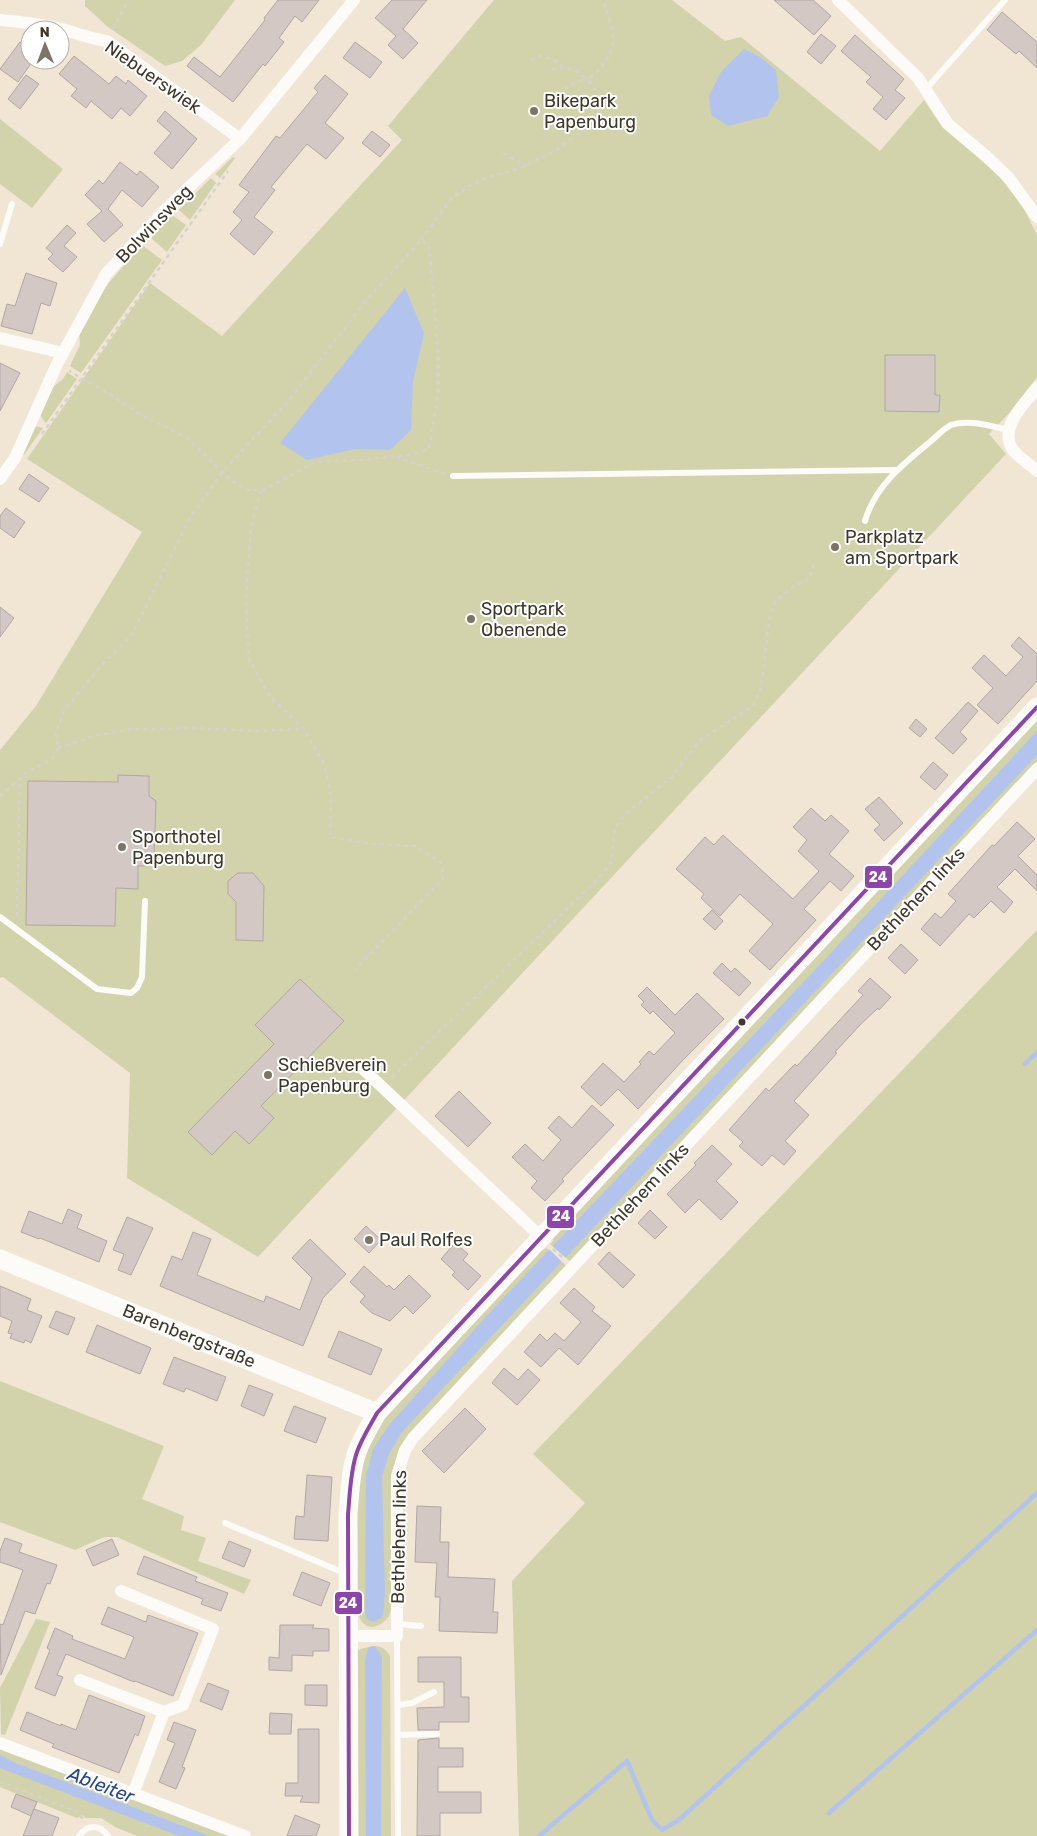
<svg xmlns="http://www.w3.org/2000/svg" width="1037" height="1836" font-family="Rubik,sans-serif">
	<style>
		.green { fill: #d2d2ab }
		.water { fill: #b2c4ee }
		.pier { fill: #f0e6d3 }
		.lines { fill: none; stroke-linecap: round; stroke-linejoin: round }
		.stream { stroke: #b2c4ee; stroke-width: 4.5 }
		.building { fill: #d3c8c4; stroke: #b2a7a3 }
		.path { stroke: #d5d2cd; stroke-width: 2.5; stroke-dasharray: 4 4; stroke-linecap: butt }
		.lane { stroke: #fdfbf8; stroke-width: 6 }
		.street { stroke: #fdfbf8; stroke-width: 12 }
		.secondary { stroke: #fdfbf8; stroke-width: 19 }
		.bus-1-casing { stroke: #fff; stroke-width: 8 }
		.bus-1 { stroke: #8e44ad; stroke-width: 4 }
		.poi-dot { fill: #7c7464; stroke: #fff; stroke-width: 2 }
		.bus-dot { fill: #3e3729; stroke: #fff; stroke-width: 2 }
		.labels { text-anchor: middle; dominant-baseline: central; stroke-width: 4; stroke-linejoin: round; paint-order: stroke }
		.street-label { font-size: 18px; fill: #3e3729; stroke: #fff }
		.poi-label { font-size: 18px; fill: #3e3729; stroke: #fff; text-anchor: start }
		.water-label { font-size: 19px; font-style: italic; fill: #264591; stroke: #fff }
		.line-badge { stroke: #fff; stroke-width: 2 }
		.badge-label { font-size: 14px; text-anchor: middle; font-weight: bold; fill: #fff }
	</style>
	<rect width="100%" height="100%" fill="#f0e6d3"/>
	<g class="green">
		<polygon points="85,0 235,0 201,45 182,61 165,66 108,27 85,6"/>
		<polygon points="494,0 672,0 725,41 741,37 880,151 924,100 942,127 997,174 1022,205 1037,235 1037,377 1011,411 989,434 1006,454 258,1257 127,1178 130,1073 3,977 0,978 0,750 36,706 142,532 27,459 150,283 222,336 402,140 388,126"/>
		<polygon points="0,119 63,169 32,208 0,184"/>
		<polygon points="233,157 235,158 220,178 215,174"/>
		<polygon points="211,178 216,183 190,220 179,210"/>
		<polygon points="172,215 186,225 167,252 151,238"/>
		<polygon points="142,245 162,260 81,373 70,366 80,345 79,334 100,293"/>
		<polygon points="67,372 77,379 46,423 40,415 53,387 63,379"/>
		<polygon points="35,426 43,428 24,455 21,453"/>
		<path d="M 1037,716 L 1037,761 L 570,1261 L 565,1257 L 562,1261 L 566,1266 L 397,1458 L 392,1604 C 391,1608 390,1613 389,1616 C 383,1625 370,1632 362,1622 C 358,1616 358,1609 356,1603 L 357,1502 L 363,1457 L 376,1427 L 539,1250 L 543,1250 L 547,1248 L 549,1250 L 553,1247 L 550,1244 L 553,1241 L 552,1237 Z"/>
		<polygon points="1037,930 1037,1836 519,1836 512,1581 585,1503 533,1454"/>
		<polygon points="0,1381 164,1446 142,1499 184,1516 181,1530 206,1538 198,1561 251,1580 244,1594 117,1537 104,1537 75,1550 0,1522"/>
		<polygon points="36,1619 50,1622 5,1735 1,1734 0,1688"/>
		<path d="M 372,1646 C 381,1646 385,1648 390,1656 L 391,1836 L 356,1836 L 356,1655 L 358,1650 Z"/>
		<polygon points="0,1746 235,1836 137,1836 115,1827 101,1818 86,1818 82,1815 77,1818 0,1787"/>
	</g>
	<g class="water">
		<polygon points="744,49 760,57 776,70 779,97 767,116 728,126 711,115 709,96 721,72"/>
		<polygon points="405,288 424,333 413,382 411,430 390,450 355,449 307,460 280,443"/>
		<path d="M 1037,731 L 1037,755 L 401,1433 L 389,1454 L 382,1476 L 385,1592 L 383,1616 C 377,1621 373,1624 366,1618 L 365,1608 L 366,1476 L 373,1449 L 389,1425 L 492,1310 L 814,971 Z"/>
		<polygon points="375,1646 382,1657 381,1836 366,1836 365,1660 368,1648"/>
		<polygon points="0,1755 18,1764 210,1836 179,1836 0,1768"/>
	</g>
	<polygon class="pier" points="551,1245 567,1259 563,1263 548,1248"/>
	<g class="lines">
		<g class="stream">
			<polyline points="1025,1064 1037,1052"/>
			<polyline points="829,1813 1037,1630"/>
			<polyline points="539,1836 627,1761 652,1820 662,1830 680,1819 1037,1493"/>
		</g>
	</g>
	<g class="building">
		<polygon points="278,0 319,0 302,22 295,16 279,38 284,42 265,66 263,64 233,102 187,66 194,57 220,77 265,20 264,18"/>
		<polygon points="392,0 427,0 403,29 418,43 403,59 388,45 396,36 375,18"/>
		<polygon points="774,0 813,0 831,16 814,35"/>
		<polygon points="1002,12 1037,42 1037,68 1019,51 1016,54 987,30"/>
		<polygon points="821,34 836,46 821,64 807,52"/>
		<polygon points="855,35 904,79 895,90 905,98 886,120 873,109 883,97 866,82 871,77 841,51"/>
		<polygon points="20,42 30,50 30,65 18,82 0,69"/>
		<polygon points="355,42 382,62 370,78 343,58"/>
		<polygon points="74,56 109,84 116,76 126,84 128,80 147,96 130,116 121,108 112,119 91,101 86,108 71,96 77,89 59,74"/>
		<polygon points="26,75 39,84 20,109 8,99"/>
		<polygon points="325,75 348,94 325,123 344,138 326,159 307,144 271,187 275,190 254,217 273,232 254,255 230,234 242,220 233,212 249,192 239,185 276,136 280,138 318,92 314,88"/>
		<polygon points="165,111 197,139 172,169 154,153 171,133 157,121"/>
		<polygon points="372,131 390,145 380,157 362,143"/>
		<polygon points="120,162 137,175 140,171 159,187 142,207 122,190 108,209 123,225 104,242 87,224 102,211 85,195 99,180 103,184"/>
		<polygon points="67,225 76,233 64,246 77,257 63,272 48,259 53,254 46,248"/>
		<polygon points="26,273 57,283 50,306 41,303 32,334 1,326 7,304 15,306"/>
		<polygon points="885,355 935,355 935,395 940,395 939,412 885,411"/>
		<polygon points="0,363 20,373 0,411"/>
		<polygon points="29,474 49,488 39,502 19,489"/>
		<polygon points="6,508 25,522 14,538 0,528 0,516"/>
		<polygon points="0,607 14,618 0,637"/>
		<polygon points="1019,637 1037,654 1037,681 998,724 977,705 993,688 972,668 984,655 1006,676 1023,657 1011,646"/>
		<polygon points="968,702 978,711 960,732 967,739 953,754 935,738"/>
		<polygon points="916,719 927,729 920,737 909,728"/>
		<polygon points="933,762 948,775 935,790 920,777"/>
		<polygon points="118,775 149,776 149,796 156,801 155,830 154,855 146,866 138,866 138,889 116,888 115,926 26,925 28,781 118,782"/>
		<polygon points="879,797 903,823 884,841 874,830 880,825 865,809"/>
		<polygon points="811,808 825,821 831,815 849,831 829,854 854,876 841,891 830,881 804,909 816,920 770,970 749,951 773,924 740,894 720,916 701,898 704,894 676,869 705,837 714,845 723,835 793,899 819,871 798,851 807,840 793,827"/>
		<polygon points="1017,822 1035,839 1018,856 1037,875 1037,891 1015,869 997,887 1013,902 1004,913 991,901 974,918 969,914 940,946 921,929 935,913 941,918 956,901 948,894 992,845 994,846"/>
		<polygon points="238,873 253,873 264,886 263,941 236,940 236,902 228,894 228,881"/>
		<polygon points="712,910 723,921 715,930 703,919"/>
		<polygon points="901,944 918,960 905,974 888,958"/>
		<polygon points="722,963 731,972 735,968 751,983 739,996 713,973"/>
		<polygon points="870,978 891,997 879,1010 878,1008 861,1024 835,1052 837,1053 794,1101 809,1115 785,1141 796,1151 784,1165 772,1155 762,1166 739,1146 743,1142 729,1130 766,1088 769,1091 795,1064 797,1066 863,995 858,991"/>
		<polygon points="300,979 344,1021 261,1106 274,1118 249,1144 235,1131 212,1155 188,1132 274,1044 255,1025"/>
		<polygon points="647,987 675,1015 697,993 724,1019 683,1060 638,1109 618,1089 601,1106 581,1087 603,1063 624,1082 641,1064 639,1062 649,1051 654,1055 675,1033 653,1011 650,1014 641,1005 644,1002 638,996"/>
		<polygon points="459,1091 491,1123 468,1147 435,1116"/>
		<polygon points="592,1105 614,1125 562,1179 564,1181 545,1201 531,1188 537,1181 512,1157 525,1144 543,1161 561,1140 548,1128 559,1116 572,1128"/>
		<polygon points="712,1145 732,1164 716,1181 738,1202 721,1220 699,1199 685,1213 667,1194 696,1165 694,1163"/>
		<polygon points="68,1209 82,1215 77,1228 107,1241 99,1262 40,1238 39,1239 21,1232 29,1211 62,1224"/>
		<polygon points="650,1210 667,1227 655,1239 638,1223"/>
		<polygon points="127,1217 153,1228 131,1275 118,1270 124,1254 113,1250"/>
		<polygon points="366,1226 381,1240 369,1253 354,1239"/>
		<polygon points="193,1232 211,1239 197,1275 264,1302 266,1296 300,1310 312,1278 292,1258 310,1239 346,1274 323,1298 303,1346 160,1286 172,1256 182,1260"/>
		<polygon points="455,1243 468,1254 463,1260 481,1276 468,1290 452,1275 455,1272 441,1259"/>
		<polygon points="609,1252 635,1275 623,1288 598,1264"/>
		<polygon points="364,1266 387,1287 389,1285 394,1290 409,1275 431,1296 413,1314 405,1306 390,1321 372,1313 360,1302 365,1296 350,1282"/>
		<polygon points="0,1286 31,1299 27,1310 42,1316 31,1343 25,1340 24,1343 10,1338 12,1334 8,1333 12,1321 0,1316"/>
		<polygon points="574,1288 595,1307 592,1311 611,1326 578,1365 559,1348 541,1367 524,1352 540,1334 547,1341 555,1333 564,1341 581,1322 560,1303"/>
		<polygon points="56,1311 75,1318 68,1335 49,1327"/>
		<polygon points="97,1325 151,1348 140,1374 86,1352"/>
		<polygon points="339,1331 382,1349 371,1375 328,1357"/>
		<polygon points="174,1357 226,1377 217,1401 186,1388 184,1392 163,1384"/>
		<polygon points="504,1368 518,1380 528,1369 540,1380 517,1405 492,1383"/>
		<polygon points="249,1385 273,1394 264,1416 241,1406"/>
		<polygon points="294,1406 326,1418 316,1443 284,1431"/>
		<polygon points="465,1408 486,1429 444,1473 422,1451"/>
		<polygon points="307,1475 332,1477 328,1541 294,1539 296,1516 304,1517"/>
		<polygon points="417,1506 441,1507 440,1542 449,1542 448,1577 495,1579 493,1612 498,1612 497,1633 439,1631 440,1597 435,1597 437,1563 415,1562"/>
		<polygon points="5,1538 22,1544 19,1552 57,1565 50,1584 47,1583 35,1614 25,1611 1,1675 0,1624 3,1625 23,1570 0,1562 0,1551"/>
		<polygon points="112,1539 119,1555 93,1566 86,1550"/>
		<polygon points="229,1541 251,1550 244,1567 222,1558"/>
		<polygon points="144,1556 197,1577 195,1581 228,1593 221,1611 201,1604 203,1599 137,1574"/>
		<polygon points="302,1572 330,1583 321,1606 293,1595"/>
		<polygon points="108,1607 146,1622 148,1615 198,1633 173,1696 135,1681 134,1682 66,1654 57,1675 63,1677 55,1696 35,1688 50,1650 47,1648 55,1628 73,1636 72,1639 125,1659 134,1637 101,1624"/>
		<polygon points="280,1625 314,1625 312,1628 329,1629 329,1651 313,1651 313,1656 292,1655 292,1671 269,1670 269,1657 279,1658"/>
		<polygon points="418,1657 461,1657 461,1697 469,1697 469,1722 439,1722 439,1730 418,1730 417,1708 444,1707 444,1682 418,1682"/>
		<polygon points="208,1683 229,1691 222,1710 200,1701"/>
		<polygon points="305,1685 327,1685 327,1706 305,1705"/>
		<polygon points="89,1695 145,1716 138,1736 135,1734 119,1773 52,1747 54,1744 20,1730 27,1712 61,1726 61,1724 76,1730"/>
		<polygon points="270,1713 292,1714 291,1734 269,1734"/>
		<polygon points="174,1722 196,1730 182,1767 185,1768 176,1789 159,1782 175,1743 167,1740"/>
		<polygon points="298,1729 319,1729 319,1803 300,1802 303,1796 285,1796 286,1783 298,1783"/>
		<polygon points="439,1738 439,1748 463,1748 463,1767 438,1767 438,1792 481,1792 481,1813 440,1813 440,1836 417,1836 418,1740"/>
		<polygon points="16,1794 37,1802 31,1816 11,1807"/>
		<polygon points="34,1809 59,1818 52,1836 23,1836"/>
		<polygon points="295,1815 320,1825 316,1836 287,1836"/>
	</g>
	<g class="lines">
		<g class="path">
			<polyline points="113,29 128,0"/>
			<polyline points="531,60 540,56 554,60 563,66"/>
			<path d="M 552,70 C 569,64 574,70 588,80"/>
			<polyline points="564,89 579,81 587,80"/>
			<polyline points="503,153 526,166"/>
			<path d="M 421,240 L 451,199 L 467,187 L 488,177 L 521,168 L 556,150 L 585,129 L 598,115 L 599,95 L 588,80 C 621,51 616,38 603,0"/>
			<polyline points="42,434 228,171"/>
			<polyline points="396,457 445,474"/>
			<polyline points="261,491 251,526 246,599 249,659 270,697 304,729 323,762 331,795 330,837 372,844 415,846 442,863 443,879 355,970"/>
			<polyline points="58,748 94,736 133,729 196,728 255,731 304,729"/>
			<polyline points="0,796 27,772 52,759 58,748 56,733 64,710 100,667 131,636 190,518 223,471 286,404 365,302 421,240 429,245 438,351 438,394 429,449 408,455 361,460 316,462 261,491 247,490 231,480 187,438 138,413 111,395 69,371"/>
			<polyline points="17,916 20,777"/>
			<polyline points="392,1077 594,883 611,863 615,828 625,814 672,777 699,741 753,706 761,687 769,621 776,600 790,589 810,578 813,567 816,561"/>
			<polyline points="553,1249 564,1259"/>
			<polyline points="0,1782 78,1812 83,1820"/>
		</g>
		<g class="lane">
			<polyline points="926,89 1005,0"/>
			<polyline points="0,244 12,204"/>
			<polyline points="453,476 897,470"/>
			<path d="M 865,521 C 875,486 903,464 930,442 C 936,437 944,428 951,425 C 969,419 991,426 1008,430"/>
			<polyline points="0,917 97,989 131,993 137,988 142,977 145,901"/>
			<polyline points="225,1523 347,1574"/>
			<polyline points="397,1624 421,1626"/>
			<polyline points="397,1636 398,1836"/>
			<polyline points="398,1705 412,1703 434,1692"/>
			<polyline points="398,1735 437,1734"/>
			<path d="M 79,1836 C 87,1824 100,1824 108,1836"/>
		</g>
		<g class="street">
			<polyline points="838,0 918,78 948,124 986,156 1009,178 1037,217"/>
			<path d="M 0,20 C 21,22 42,24 62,29 C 77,33 91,39 107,41 L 240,139"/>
			<polyline points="0,338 63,353"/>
			<path d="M 1037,388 C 1024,404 998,428 1013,450 C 1019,458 1030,464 1037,471"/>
			<polyline points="0,479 15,458 57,364 106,274 167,208 240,139 354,0"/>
			<polyline points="361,1067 541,1237"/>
			<polyline points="121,1591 213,1629 183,1705 164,1712"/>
			<polyline points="348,1636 397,1636 397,1476 405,1450 413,1438 1037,769"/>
			<polyline points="80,1680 164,1712 133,1794"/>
			<polyline points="0,1743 245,1836"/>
		</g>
		<g class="secondary">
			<polyline points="0,1259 377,1413"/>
			<path d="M 349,1836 L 348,1514 C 350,1494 350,1472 357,1452 C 362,1438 370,1426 377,1413 L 1037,707"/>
		</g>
		<defs>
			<path id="bus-1" d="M 349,1836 L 348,1514 C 350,1494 350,1472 357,1452 C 362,1438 370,1426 377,1413 L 1037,707"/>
		</defs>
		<use href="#bus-1" class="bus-1-casing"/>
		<use href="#bus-1" class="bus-1"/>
	</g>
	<g class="poi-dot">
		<circle cx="534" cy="111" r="5"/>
		<circle cx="835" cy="547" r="5"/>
		<circle cx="471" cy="619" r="5"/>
		<circle cx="122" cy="847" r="5"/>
		<circle cx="268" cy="1075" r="5"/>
		<circle cx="369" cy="1240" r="5"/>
	</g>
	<circle class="bus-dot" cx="742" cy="1022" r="4.5"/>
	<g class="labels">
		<g class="street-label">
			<text transform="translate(153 77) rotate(35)">Niebuerswiek</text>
			<text transform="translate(154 224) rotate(-46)">Bolwinsweg</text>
			<text transform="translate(916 899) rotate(-47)">Bethlehem links</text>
			<text transform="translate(640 1195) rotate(-47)">Bethlehem links</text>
			<text transform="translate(189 1336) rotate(22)">Barenbergstraße</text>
			<text transform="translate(399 1537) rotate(-89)">Bethlehem links</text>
		</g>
		<g class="poi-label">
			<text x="544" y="101">Bikepark<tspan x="544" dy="21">Papenburg</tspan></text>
			<text x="845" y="537">Parkplatz<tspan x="845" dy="21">am Sportpark</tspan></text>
			<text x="481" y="609">Sportpark<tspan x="481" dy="21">Obenende</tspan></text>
			<text x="132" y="837">Sporthotel<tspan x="132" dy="21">Papenburg</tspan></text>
			<text x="278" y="1065">Schießverein<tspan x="278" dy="21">Papenburg</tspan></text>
			<text x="379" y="1240">Paul Rolfes</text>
		</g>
		<g class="water-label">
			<text transform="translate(101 1785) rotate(21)">Ableiter</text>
		</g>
	</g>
	<g class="line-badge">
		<rect x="864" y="865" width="29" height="24" rx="5" fill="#8e44ad"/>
		<rect x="546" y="1205" width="29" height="24" rx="5" fill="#8e44ad"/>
		<rect x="334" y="1591" width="29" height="24" rx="5" fill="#8e44ad"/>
	</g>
	<g class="badge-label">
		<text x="878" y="882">24</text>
		<text x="561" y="1221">24</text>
		<text x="348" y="1608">24</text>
	</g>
	<g transform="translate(45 45) rotate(359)"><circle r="24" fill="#ffffff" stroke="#b2afa9"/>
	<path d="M0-4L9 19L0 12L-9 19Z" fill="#7c7464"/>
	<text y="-8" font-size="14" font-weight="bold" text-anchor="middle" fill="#3e3729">N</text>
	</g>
</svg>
